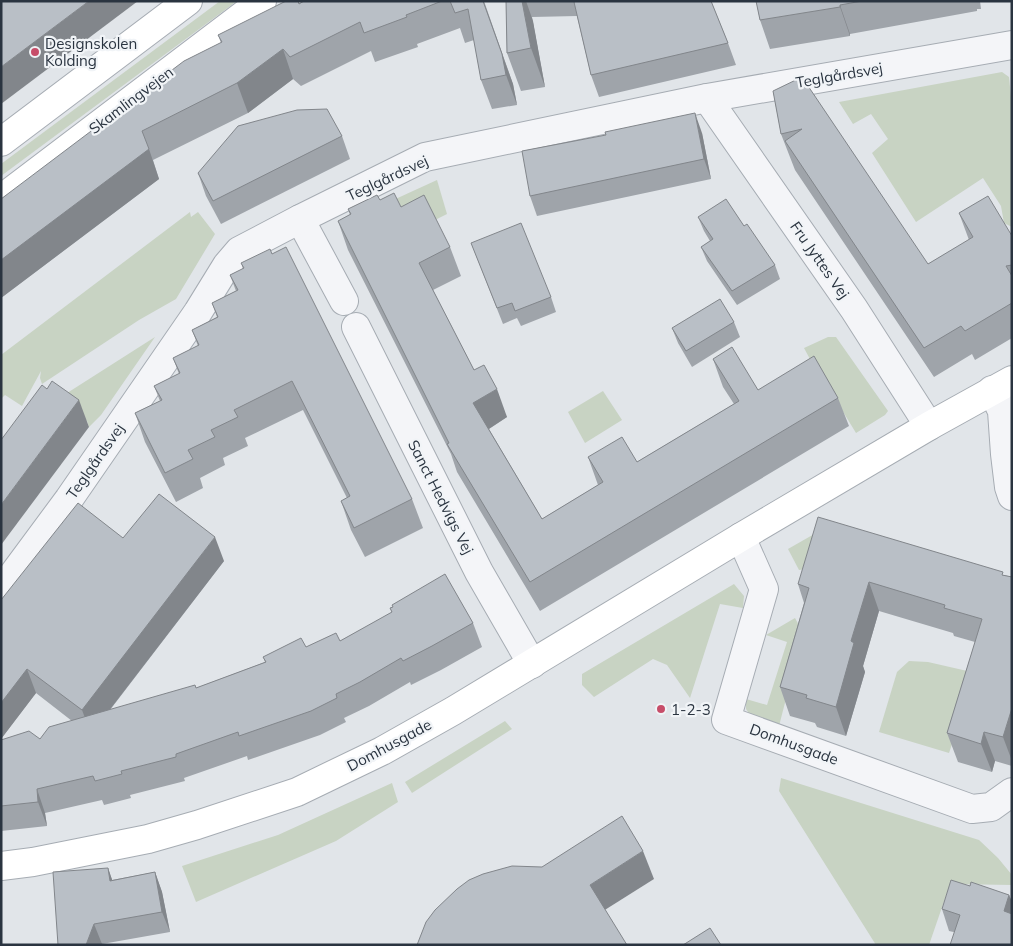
<svg xmlns="http://www.w3.org/2000/svg" width="1013" height="946" font-family="Mulish,sans-serif">
	<style>
		.green { fill: #c8d3c3 }
		.lines { fill: none; stroke-linecap: round; stroke-linejoin: round }
		.street-casing { stroke: #a6acb3; stroke-width: 30 }
		.secondary-casing { stroke: #a6acb3; stroke-width: 30 }
		.street { stroke: #f4f5f8; stroke-width: 28 }
		.secondary { stroke: #fff; stroke-width: 28 }
		.wall { fill: #9fa4aa }
		.shaded-wall { fill: #82868b }
		.building { fill: #b9bfc6; stroke: #82868b }
		.poi-dot { fill: #c74d69; stroke: #f1f4f7; stroke-width: 2 }
		.labels { text-anchor: middle; dominant-baseline: central; stroke-width: 4.5; stroke-linejoin: round; paint-order: stroke }
		.poi-label { font-size: 15px; fill: #2a3440; stroke: #f1f4f7; text-anchor: start }
		.street-label { font-size: 15px; fill: #2a3440; stroke: #f1f4f7 }
	</style>
	<rect width="100%" height="100%" fill="#e1e5e9"/>
	<g class="green">
		<polygon points="220,1 237,1 1,176 1,164"/>
		<polygon points="1002,72 1009,77 1012,107 1012,227 1004,223 1001,206 983,178 916,222 872,153 888,139 871,114 853,124 839,102"/>
		<polygon points="437,180 447,214 415,230 378,207"/>
		<polygon points="190,212 191,217 198,212 215,234 176,299 139,320 42,384 40,378 41,371 22,406 5,395 1,399 1,355"/>
		<polygon points="155,337 101,415 89,427 87,421 66,408 64,395"/>
		<polygon points="828,337 836,337 888,411 885,415 856,433 825,382 818,374 804,348"/>
		<polygon points="603,391 622,420 585,443 568,412"/>
		<polygon points="816,533 819,567 799,570 788,549"/>
		<polygon points="734,584 744,596 743,608 720,604 690,698 667,665 653,659 594,697 582,685 582,674"/>
		<polygon points="795,618 803,633 779,726 750,715 746,709 746,699 767,705 787,642 766,635"/>
		<polygon points="909,661 928,662 976,673 949,753 879,732 897,672"/>
		<polygon points="505,721 512,729 412,793 405,782"/>
		<polygon points="781,778 979,840 998,858 1012,875 1012,885 950,884 929,945 876,945 779,791"/>
		<polygon points="392,783 398,802 336,841 196,902 182,866 278,835"/>
	</g>
	<g class="lines">
		<defs>
			<g id="street">
				<polyline points="707,98 854,309 929,426"/>
				<polyline points="300,219 344,301"/>
				<polyline points="356,327 479,572 532,664"/>
				<polyline points="992,390 1002,411 1005,454 1009,487 1012,496"/>
				<polyline points="741,537 764,589 726,720 972,809 991,807 1012,792"/>
				<polyline points="1,591 69,499 198,312 227,265 239,251 300,219 425,157 707,98 1012,45"/>
			</g>
			<g id="secondary">
				<polyline points="1,142 188,1"/>
				<polyline points="1,199 262,1"/>
				<polyline points="1,866 33,862 148,839 197,825 297,792 382,751 453,711 741,537 929,426 1012,380"/>
			</g>
		</defs>
		<use href="#street" class="street-casing"/>
		<use href="#secondary" class="secondary-casing"/>
		<use href="#street" class="street"/>
		<use href="#secondary" class="secondary"/>
	</g>
	<g class="wall">
		<polygon points="304,1 484,1 513,84 517,105 492,109 481,80 474,40 465,43 460,28 417,44 418,47 375,62 371,51 301,86 293,79 248,113 153,160 159,179 1,298 1,199 221,43 218,35"/>
		<polygon points="506,1 711,1 728,43 736,65 599,97 591,75 577,16 532,17 545,87 521,91 507,53"/>
		<polygon points="756,1 980,1 981,9 977,9 977,11 850,34 850,36 770,49 760,20"/>
		<polygon points="773,91 928,264 969,240 959,213 1012,236 1012,338 975,360 972,354 934,377 795,170 781,134"/>
		<polygon points="702,133 711,179 537,216 530,196"/>
		<polygon points="342,136 350,159 221,224 206,196 198,173"/>
		<polygon points="380,200 401,207 450,247 461,276 433,290 474,370 507,417 489,429 542,519 598,485 588,457 637,462 734,404 723,387 713,359 758,390 838,398 849,426 540,611 457,472 451,454 348,250 338,221 350,215 348,209"/>
		<polygon points="698,217 744,226 775,265 780,279 737,305 707,261 701,247 710,241 704,231"/>
		<polygon points="471,243 551,297 556,312 521,326 517,318 503,324"/>
		<polygon points="241,263 412,499 423,528 365,557 351,530 341,501 347,498 303,410 245,438 248,446 223,458 225,465 200,478 203,488 176,502 145,442 135,413 160,401 154,386 179,374 173,358 198,346 192,330 217,317 212,303 236,291 230,275 243,269"/>
		<polygon points="734,322 740,337 692,367 678,343 672,328"/>
		<polygon points="123,538 224,561 110,710 196,688 265,662 263,657 340,641 392,613 390,608 473,623 482,647 441,670 411,685 410,682 369,706 344,718 346,722 320,735 248,760 247,756 184,778 185,781 130,795 131,798 104,805 102,800 45,813 47,826 1,831 1,740 40,739 72,721 36,693 1,739 1,600"/>
		<polygon points="1004,575 1012,577 1012,766 995,761 992,772 958,762 947,733 975,642 954,636 953,633 879,611 863,666 865,672 846,736 817,727 815,723 790,716 780,687 804,603 798,584"/>
		<polygon points="108,868 112,880 155,872 162,892 170,932 102,944 58,945"/>
		<polygon points="970,886 1009,895 1012,902 1012,945 949,931 942,909"/>
	</g>
	<g class="shaded-wall">
		<polygon points="89,1 138,1 1,104 1,67"/>
		<polygon points="483,1 513,84 517,105 506,75"/>
		<polygon points="522,1 526,1 533,21 545,87 531,48"/>
		<polygon points="840,5 850,34 850,36 840,7"/>
		<polygon points="283,49 293,79 248,113 237,83"/>
		<polygon points="695,113 702,133 711,179 704,159"/>
		<polygon points="149,149 159,179 1,298 1,260"/>
		<polygon points="497,389 507,417 484,432 473,403"/>
		<polygon points="79,400 89,427 1,545 1,505"/>
		<polygon points="215,537 224,561 91,734 82,710"/>
		<polygon points="869,582 879,611 863,666 865,672 846,736 836,707 851,641"/>
		<polygon points="27,669 36,693 1,739 1,703"/>
		<polygon points="1012,708 1012,761 1003,737"/>
		<polygon points="984,732 995,761 992,772 981,744"/>
		<polygon points="37,789 45,813 47,826 38,802"/>
		<polygon points="643,851 654,879 600,913 590,885"/>
		<polygon points="108,868 115,888 110,881"/>
		<polygon points="155,872 162,892 170,932 162,912"/>
		<polygon points="1009,895 1012,902 1012,933 1004,911"/>
		<polygon points="94,924 102,944 101,945 86,945"/>
	</g>
	<g class="building">
		<polygon points="1,1 89,1 1,67"/>
		<polygon points="286,1 298,1 299,4 304,1 442,1 406,15 407,17 364,33 360,22 290,57 283,49 237,83 142,131 149,149 1,260 1,199 184,61 222,42 218,35"/>
		<polygon points="450,1 483,1 502,54 506,75 481,80 468,9 455,13"/>
		<polygon points="506,1 522,1 531,48 507,53"/>
		<polygon points="577,1 711,1 728,43 591,75 574,2"/>
		<polygon points="756,1 862,1 840,5 840,7 760,20"/>
		<polygon points="802,77 928,264 973,237 959,213 988,196 1012,236 1012,265 1006,266 1012,276 1012,303 965,331 961,326 924,348 785,141 802,129 781,134 773,91"/>
		<polygon points="327,109 342,136 213,201 198,173 238,126 297,110"/>
		<polygon points="695,113 704,159 530,196 522,151 606,135 605,132"/>
		<polygon points="394,193 401,207 424,195 450,247 419,263 474,370 484,365 497,389 473,403 542,519 603,482 588,457 622,437 637,462 739,401 713,359 732,347 758,390 814,356 838,398 530,582 447,444 449,443 338,221 351,214 348,209 377,195 380,200"/>
		<polygon points="726,199 744,226 747,224 775,265 732,291 701,247 713,239 698,217"/>
		<polygon points="521,223 551,297 515,311 512,303 497,308 471,243"/>
		<polygon points="286,247 412,499 354,528 341,501 350,496 292,381 234,410 238,417 211,430 215,437 188,450 193,459 165,473 135,413 162,400 154,386 180,373 173,358 199,345 192,330 218,317 212,303 238,290 230,275 244,268 241,263 270,249 272,254"/>
		<polygon points="720,299 734,322 686,351 672,328"/>
		<polygon points="52,381 79,400 1,505 1,440 42,385 47,389"/>
		<polygon points="159,494 215,537 82,710 27,669 1,703 1,604 2,603 1,602 1,600 78,503 123,538"/>
		<polygon points="818,517 1003,572 1002,575 1012,577 1012,708 1003,737 984,732 981,744 947,733 982,619 944,608 945,605 869,582 851,641 854,643 836,707 806,698 807,695 780,687 809,588 798,584"/>
		<polygon points="445,574 473,623 432,646 403,661 401,658 360,682 336,694 337,698 311,711 239,736 238,732 176,754 176,757 121,771 122,774 95,781 93,776 37,789 38,802 1,806 1,740 29,731 40,739 49,727 195,685 196,688 266,662 263,657 301,638 306,647 336,633 340,641 392,612 390,608 393,607 392,605"/>
		<polygon points="622,816 643,851 590,885 627,945 417,945 426,922 435,910 457,889 469,880 483,874 512,866 542,867"/>
		<polygon points="108,868 110,881 155,872 162,912 94,924 86,945 58,945 53,872"/>
		<polygon points="951,880 970,886 971,882 1009,895 1004,911 1012,914 1012,945 950,945 960,915 942,909"/>
		<polygon points="710,928 721,945 683,945"/>
	</g>
	<g class="poi-dot">
		<circle cx="35" cy="52" r="5"/>
		<circle cx="661" cy="709" r="5"/>
	</g>
	<g class="labels">
		<g class="poi-label">
			<text x="45" y="43">Designskolen<tspan x="45" dy="17">Kolding</tspan></text>
			<text x="671" y="709">1-2-3</text>
		</g>
		<g class="street-label">
			<text transform="translate(839 75) rotate(-10)">Teglgårdsvej</text>
			<text transform="translate(131 100) rotate(-37)">Skamlingvejen</text>
			<text transform="translate(387 178) rotate(-25)">Teglgårdsvej</text>
			<text transform="translate(820 260) rotate(55)">Fru Jyttes Vej</text>
			<text transform="translate(95 461) rotate(-55)">Teglgårdsvej</text>
			<text transform="translate(441 497) rotate(63)">Sanct Hedvigs Vej</text>
			<text transform="translate(794 744) rotate(20)">Domhusgade</text>
			<text transform="translate(389 745) rotate(-28)">Domhusgade</text>
		</g>
	</g>
	<rect width="1013" height="946" fill="none" stroke="#2a3440" stroke-width="5"/>
</svg>
